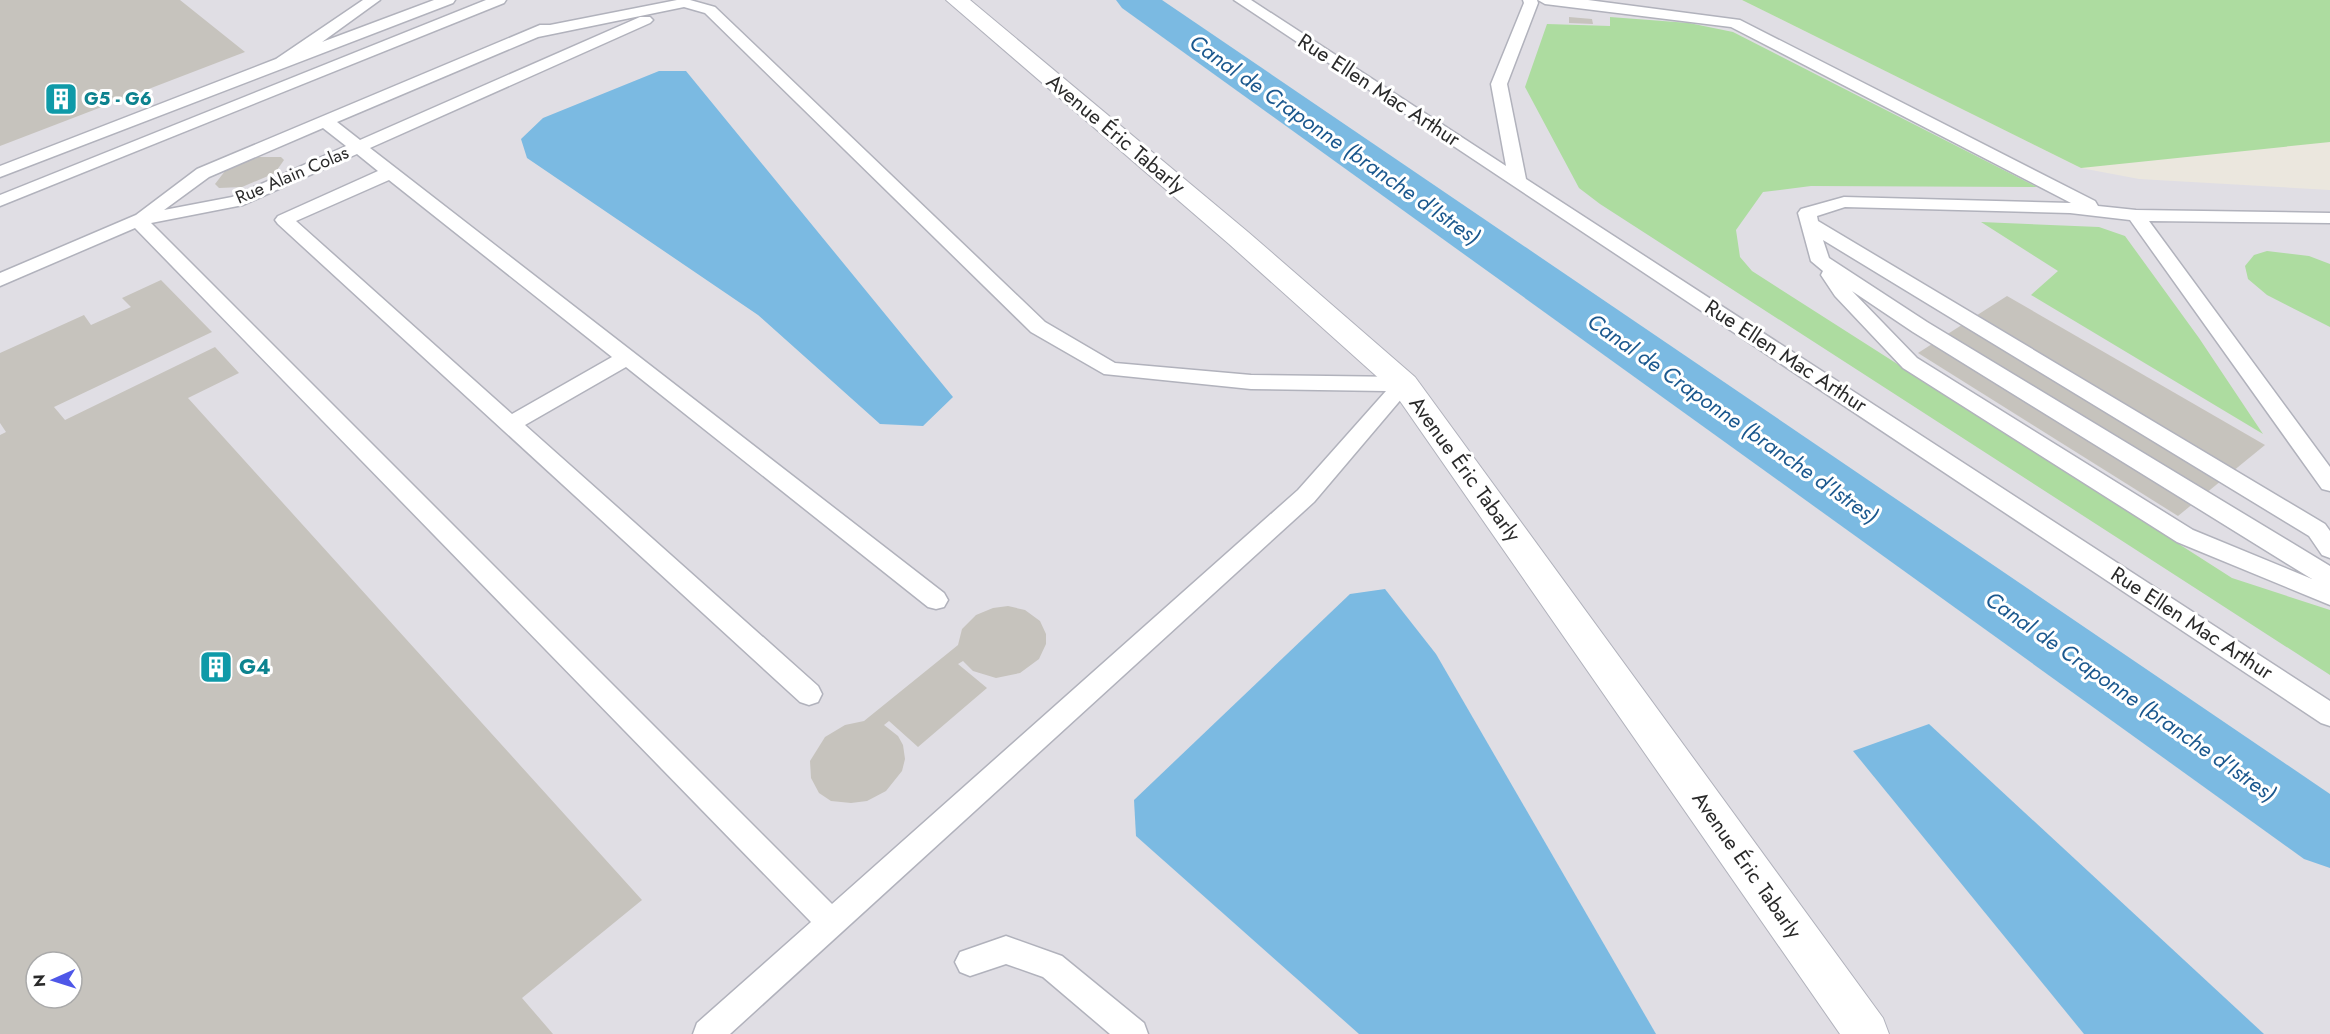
<svg xmlns="http://www.w3.org/2000/svg" width="2330" height="1034" font-family="Jost,sans-serif">
	<style>
		.industrial { fill: #e0dee4; fill-rule: evenodd }
		.green { fill: #addca0 }
		.water { fill: #7bbae2 }
		.lines { fill: none; stroke-linecap: round; stroke-linejoin: round }
		.canal { fill: #7bbae2; fill-rule: evenodd }
		.building { fill: #c6c3bd; fill-rule: evenodd }
		.lane-casing { stroke: #b1b2bc; stroke-width: 3 }
		.street-casing { stroke: #b1b2bc; stroke-width: 2 }
		.lane { fill: #fff; fill-rule: evenodd }
		.street { fill: #fff; fill-rule: evenodd }
		.labels { text-anchor: middle; dominant-baseline: central; stroke-width: 6; stroke-linejoin: round; paint-order: stroke }
		.far-culture-label { font-size: 18px; font-weight: bold; fill: #0d838f; stroke: #fff; text-anchor: start }
		.far-street-label { font-size: 18px; fill: #2a2a2a; stroke: #fff }
		.street-label { font-size: 21px; fill: #2a2a2a; stroke: #fff }
		.culture-label { font-size: 21px; font-weight: bold; fill: #0d838f; stroke: #fff; text-anchor: start }
		.water-label { font-size: 22px; font-style: italic; fill: #1b588e; stroke: #fff }
	</style>
	<rect width="100%" height="100%" fill="#ebe7de"/>
	<path class="industrial" d="M 0,0 L 1742,0 L 2081,168 L 2139,179 L 2330,190 L 2330,1034 L 0,1034 ZM 36,962 L 72,962 L 72,998 L 36,998 Z"/>
	<g class="green">
		<polygon points="1742,0 2330,0 2330,142 2081,168"/>
		<polygon points="1610,17 1689,23 1733,32 2037,187 1811,186 1763,192 1736,230 1740,257 1752,271 2232,578 2330,610 2330,675 1600,204 1579,188 1525,87 1547,24 1610,26"/>
		<polygon points="1981,222 2099,227 2125,236 2199,338 2263,434 2031,295 2058,271"/>
		<polygon points="2267,251 2309,256 2330,264 2330,327 2267,295 2248,279 2245,266 2254,255"/>
	</g>
	<g class="water">
		<polygon points="659,71 686,71 953,397 923,426 880,424 758,315 527,158 521,139 543,118"/>
		<polygon points="1385,589 1436,654 1656,1034 1359,1034 1136,836 1134,800 1350,594"/>
		<polygon points="1929,724 2264,1034 2084,1034 1853,751"/>
	</g>
	<g class="lines">
		<polygon class="canal" points="1116,0 1162,0 2330,794 2330,868 2304,859 1122,8"/>
	</g>
	<g class="building">
		<polygon points="0,0 180,0 245,52 0,146"/>
		<polygon points="1569,17 1592,19 1593,24 1569,23"/>
		<polygon points="258,157 281,157 284,160 275,173 242,187 219,188 215,184 225,171"/>
		<path d="M 161,280 L 212,332 L 54,407 L 65,420 L 215,347 L 239,373 L 188,398 L 642,900 L 522,998 L 553,1034 L 0,1034 L 0,435 L 6,432 L 0,423 L 0,353 L 84,315 L 91,325 L 131,307 L 122,298 ZM 36,962 L 72,962 L 72,998 L 36,998 Z"/>
		<polygon points="2007,296 2265,445 2178,516 1918,353"/>
		<polygon points="1008,606 1025,610 1040,621 1046,634 1046,644 1039,659 1020,673 996,678 973,671 963,661 958,664 987,688 918,747 889,721 884,725 898,736 903,745 905,759 902,771 886,791 867,801 851,803 831,801 819,793 811,778 810,761 825,737 845,725 864,721 958,645 962,629 976,615 993,608"/>
	</g>
	<g class="lines">
		<defs>
			<g id="lane">
				<polygon points="363,0 380,0 322,42 434,0 455,0 453,3 0,177 0,166 276,59"/>
				<polygon points="486,0 506,0 504,3 0,206 0,195"/>
				<path d="M 677,0 L 690,0 L 715,7 L 1045,322 L 1115,363 L 1251,375 L 1404,377 L 1411,379 L 1414,384 L 1314,502 L 730,1034 L 693,1034 L 697,1023 L 811,922 L 135,228 L 0,286 L 0,273 L 136,215 L 197,169 L 540,25 L 550,25 ZM 684,7 L 705,13 L 1031,332 L 1104,374 L 1251,389 L 1386,391 L 1298,490 L 832,904 L 151,223 L 243,205 L 357,154 L 378,171 L 278,216 L 275,220 L 278,224 L 800,702 L 809,705 L 818,702 L 822,694 L 818,686 L 525,425 L 626,367 L 928,607 L 936,609 L 944,607 L 948,600 L 944,593 L 370,148 L 650,23 L 653,20 L 650,17 L 640,17 L 360,140 L 337,122 L 538,37 ZM 323,128 L 346,146 L 232,197 L 164,210 L 209,177 ZM 389,180 L 612,357 L 512,414 L 296,221 Z"/>
				<polygon points="1234,0 1251,0 1506,166 1491,84 1524,3 1523,0 1537,0 1538,3 1507,84 1526,179 2330,701 2330,726 2321,723"/>
				<path d="M 1538,0 L 1588,0 L 1740,20 L 2095,201 L 2098,206 L 2136,210 L 2330,213 L 2330,223 L 2149,221 L 2330,467 L 2330,491 L 2322,489 L 2130,220 L 2070,213 L 1845,207 L 1817,216 L 1818,221 L 2325,524 L 2330,531 L 2330,558 L 2322,555 L 2309,536 L 1823,240 L 1829,258 L 1927,322 L 2330,566 L 2330,605 L 2177,542 L 1903,368 L 1835,296 L 1821,275 L 1823,271 L 1811,261 L 1798,213 L 1801,209 L 1844,197 L 2071,203 L 1731,27 L 1545,4 ZM 1852,291 L 1913,332 L 2312,579 L 2193,530 L 1917,358 Z"/>
				<polygon points="1006,936 1062,956 1144,1023 1148,1034 1110,1034 1043,977 1006,964 970,976 960,972 955,962 960,952"/>
			</g>
			<polygon id="street" points="946,0 970,0 1248,232 1415,377 1883,1018 1889,1034 1840,1034 1393,391 1229,244"/>
		</defs>
		<use href="#lane" class="lane-casing"/>
		<use href="#street" class="street-casing"/>
		<use href="#lane" class="lane"/>
		<use href="#street" class="street"/>
	</g>
	<defs>
		<symbol id="building-square" viewBox="-11 -11 22 22"><rect x="-9" y="-9" width="18" height="18" rx="4" fill="#0f9aa8" stroke="#fff"/><path d="M-4-6H4V6H1V3H-1V6H-4ZM-2.5-4.3h1.7v1.8h-1.7ZM.8-4.3h1.7v1.8H.8ZM-2.5-1h1.7V.8h-1.7ZM.8-1h1.7V.8H.8Z" fill="#fff"/></symbol>
	</defs>
	<g fill-rule="evenodd">
		<use href="#building-square" x="42" y="80" width="38" height="38"/>
		<use href="#building-square" x="197" y="648" width="38" height="38"/>
	</g>
	<g class="labels">
		<g class="far-culture-label">
			<text x="84" y="99">G5 - G6</text>
		</g>
		<g class="far-street-label">
			<text transform="translate(292 175) rotate(-23)">Rue Alain Colas</text>
		</g>
		<g class="street-label">
			<text transform="translate(1379 90) rotate(33)">Rue Ellen Mac Arthur</text>
			<text transform="translate(1116 134) rotate(40)">Avenue Éric Tabarly</text>
			<text transform="translate(1786 356) rotate(33)">Rue Ellen Mac Arthur</text>
			<text transform="translate(1465 469) rotate(54)">Avenue Éric Tabarly</text>
			<text transform="translate(2192 623) rotate(33)">Rue Ellen Mac Arthur</text>
			<text transform="translate(1747 865) rotate(55)">Avenue Éric Tabarly</text>
		</g>
		<g class="culture-label">
			<text x="239" y="667">G4</text>
		</g>
		<g class="water-label">
			<text transform="translate(1335 139) rotate(35)">Canal de Craponne (branche d'Istres)</text>
			<text transform="translate(1733 418) rotate(35)">Canal de Craponne (branche d'Istres)</text>
			<text transform="translate(2131 696) rotate(35)">Canal de Craponne (branche d'Istres)</text>
		</g>
	</g>
	<g transform="translate(54 980) rotate(267)"><circle r="28" fill="#ffffff" stroke="#aaaaaa" stroke-width="1.5"/>
	<path d="M0-4.5L10 22L0 15L-10 22Z" fill="#4e57e8"/>
	<text y="-9" font-size="16" font-weight="bold" text-anchor="middle" fill="#2a2a2a">N</text>
	</g>
</svg>
